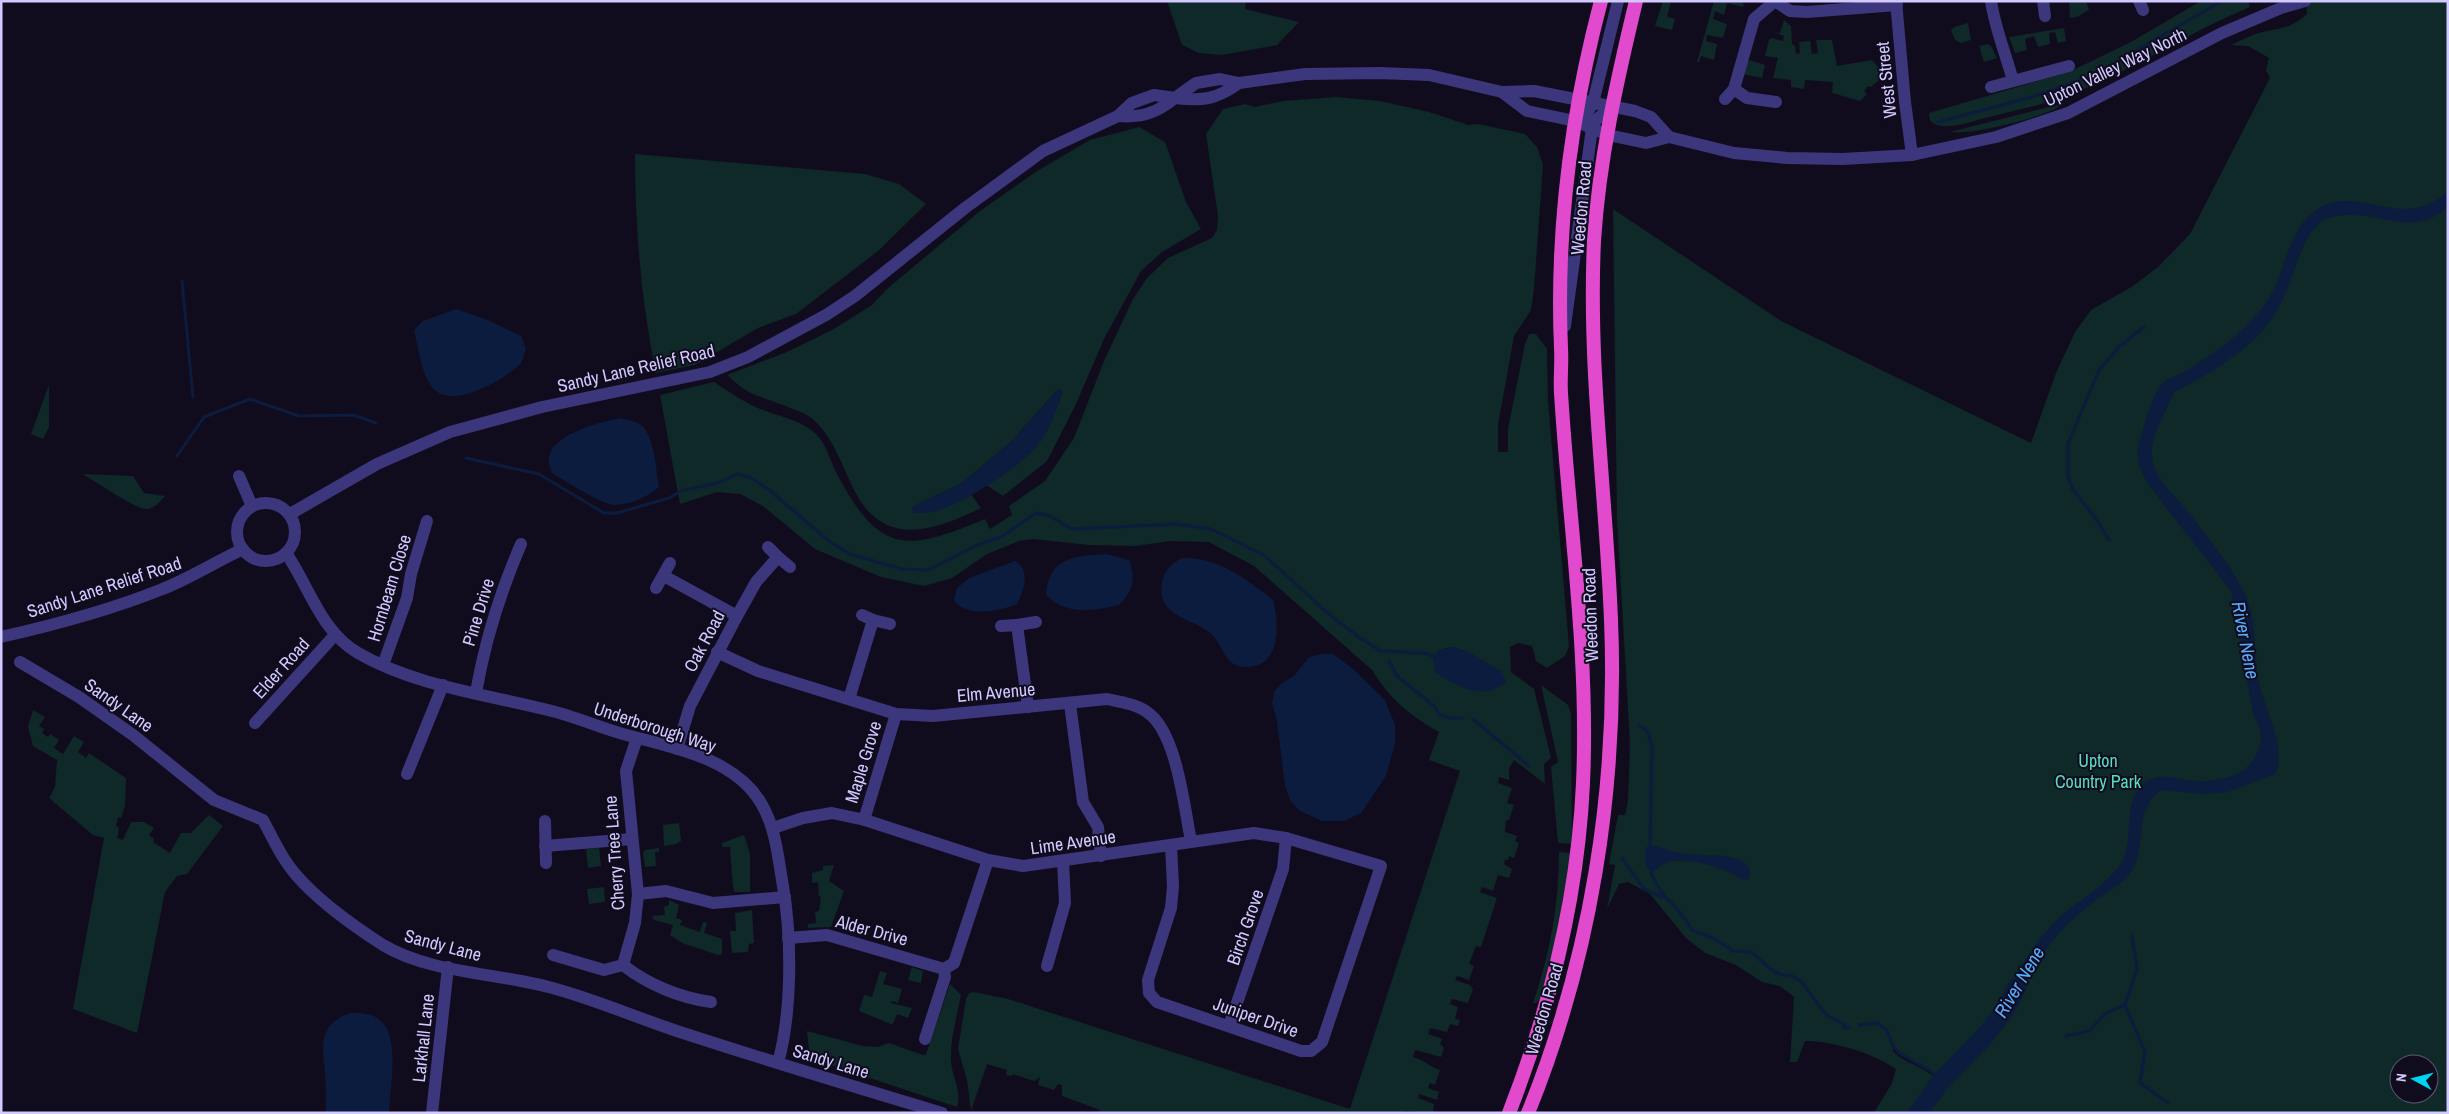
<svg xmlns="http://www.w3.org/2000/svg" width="2449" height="1114" font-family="'Archivo Narrow',sans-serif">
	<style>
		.green { fill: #0f2828; fill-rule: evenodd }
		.water { fill: #0b1c3e }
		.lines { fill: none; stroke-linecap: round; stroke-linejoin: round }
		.stream { stroke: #0b1c3e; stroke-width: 3 }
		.river { stroke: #0b1c3e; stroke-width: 19 }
		.minor { stroke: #3c377d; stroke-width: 12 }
		.tertiary { stroke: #3c377d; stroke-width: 12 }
		.trunk { stroke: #e14acc; stroke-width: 14 }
		.labels { text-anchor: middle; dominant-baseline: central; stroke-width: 4; stroke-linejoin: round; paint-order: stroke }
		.street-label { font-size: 18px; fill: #d1c9ff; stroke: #100c1e }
		.park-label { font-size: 18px; fill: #56dec1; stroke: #100c1e }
		.water-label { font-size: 19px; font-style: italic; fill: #57acff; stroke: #100c1e }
	</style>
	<rect width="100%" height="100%" fill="#100c1e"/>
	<g class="green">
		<polygon points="1167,1 1246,1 1245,9 1299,22 1277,45 1222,55 1199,53 1182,45"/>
		<polygon points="1663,1 1671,1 1667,17 1675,19 1672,30 1655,26"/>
		<polygon points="1714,1 1742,1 1744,4 1743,7 1727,3 1724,15 1715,11 1713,19 1727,24 1723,38 1707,35 1706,41 1717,44 1714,60 1701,56 1699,62 1697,62"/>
		<polygon points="2069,1 2086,1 2089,10 2077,17 2070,18"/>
		<path d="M 2201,1 L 2248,1 L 2250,7 C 2184,34 2125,76 2058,99 C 2034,107 2009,112 1985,118 C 1971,121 1941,134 1930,120 L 1929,113 L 2069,72 L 2131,42 Z"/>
		<path d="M 2306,1 L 2448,1 L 2448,1051 L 2446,1057 L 2448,1058 L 2448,1113 L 1918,1113 L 1941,1081 L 1929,1070 L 1899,1053 L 1894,1047 L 1893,1051 C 1901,1061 1922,1066 1934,1077 L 1934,1081 L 1911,1113 L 1874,1113 L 1892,1083 L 1896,1069 C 1870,1052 1841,1044 1811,1041 L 1805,1041 L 1797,1062 L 1790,1062 L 1794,997 L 1780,986 L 1762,982 L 1736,965 L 1705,953 L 1686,938 L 1650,894 L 1628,882 L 1619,884 L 1607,909 L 1615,865 L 1609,864 L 1618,815 L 1625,815 L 1628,801 L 1630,743 L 1617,519 L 1613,209 L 1781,321 L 2031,443 L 2056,373 L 2075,332 L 2091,310 L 2133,286 L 2158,267 L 2190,234 L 2270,78 L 2266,70 L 2269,58 L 2248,46 L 2230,45 C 2241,41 2252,34 2263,32 C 2282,28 2291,28 2307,14 ZM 2399,1064 L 2429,1064 L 2429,1094 L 2399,1094 Z"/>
		<polygon points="1784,20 1791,26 1792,44 1795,46 1796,54 1800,53 1799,42 1810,41 1812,54 1818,53 1816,40 1832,40 1837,66 1872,60 1879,68 1879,80 1871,87 1868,86 1864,91 1867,94 1860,101 1832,93 1833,82 1805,80 1804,89 1791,87 1791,80 1773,78 1778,58 1765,56 1769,40 1772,38 1783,41 1784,36 1774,32 1780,33"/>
		<polygon points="1968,23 1971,40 1961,43 1955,40 1951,30 1954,27"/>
		<polygon points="2064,28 2066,41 2058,43 2055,32 2049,33 2050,44 2038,47 2034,36 2025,39 2027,50 2015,53 2009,37"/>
		<polygon points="1988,44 1991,46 1997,58 1984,62 1979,46"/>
		<polygon points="1749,60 1765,65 1762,78 1743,74 1746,63"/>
		<path d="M 1336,97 L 1380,101 L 1429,112 L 1468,125 L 1478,124 L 1525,134 L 1537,147 L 1543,165 L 1534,289 L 1531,310 L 1514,336 L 1498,425 L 1498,452 L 1508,452 L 1508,429 L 1525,344 L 1529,334 L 1536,334 L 1547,349 L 1548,401 L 1569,646 L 1565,656 L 1547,668 L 1536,661 L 1532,646 L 1518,643 L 1510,647 L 1511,672 L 1534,689 L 1551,758 L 1544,764 L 1545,784 L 1514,760 L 1509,768 L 1509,780 L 1499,777 L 1498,783 L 1512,788 L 1507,803 L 1514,805 L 1509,820 L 1506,820 L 1505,832 L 1517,836 L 1515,841 L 1519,843 L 1514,858 L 1509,856 L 1508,860 L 1505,860 L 1504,864 L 1512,869 L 1509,878 L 1498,875 L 1493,891 L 1482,887 L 1480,892 L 1497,898 L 1481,947 L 1476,946 L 1469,964 L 1474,966 L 1469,980 L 1457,976 L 1455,980 L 1470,985 L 1473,989 L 1468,1003 L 1452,999 L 1450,1004 L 1458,1007 L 1455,1019 L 1460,1020 L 1458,1026 L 1450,1024 L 1447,1032 L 1430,1028 L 1428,1034 L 1442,1039 L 1440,1044 L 1444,1048 L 1441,1057 L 1415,1050 L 1413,1057 C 1426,1061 1430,1067 1440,1070 L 1435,1085 L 1430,1083 L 1428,1088 L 1439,1092 L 1437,1100 L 1419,1094 L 1418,1098 L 1434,1104 L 1433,1113 L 1405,1111 L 1405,1113 L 1099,1113 L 1100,1110 L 1062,1096 L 1062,1085 L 1058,1084 L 1054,1090 L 1038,1085 L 1040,1077 L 1034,1081 L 1013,1074 L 1011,1076 L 1006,1075 L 1007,1070 L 987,1064 L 971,1111 L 967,1080 L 958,1049 L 966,999 L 969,993 L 974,992 L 1008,999 L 1350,1109 L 1460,771 L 1429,760 L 1439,732 C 1409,715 1390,699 1372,670 L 1254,566 L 1209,542 L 1170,541 L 1136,546 L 1089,545 L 1033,539 L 1019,541 L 987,554 L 952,578 L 924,586 L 881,577 L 815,549 L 763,506 L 740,494 L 717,492 L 680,504 L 660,395 L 714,382 C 729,392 744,402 760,409 C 778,416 801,420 816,434 C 827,445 830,461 837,474 C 880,555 906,552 985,519 L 990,529 L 1012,515 L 1009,506 L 1045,481 L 1074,438 L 1104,361 L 1133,299 L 1147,278 L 1168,258 L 1212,238 L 1217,230 L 1218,216 L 1206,134 L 1223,109 L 1245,104 L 1255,107 L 1283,101 ZM 1451,647 C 1470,650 1484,663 1502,672 L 1433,660 L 1438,651 Z"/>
		<path d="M 2065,103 C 2047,117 1974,135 1950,132 Z"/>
		<path d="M 1139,127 L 1165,142 L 1186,202 L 1201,229 L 1162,252 L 1141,271 L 1105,337 L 1075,406 L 1047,461 L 1003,496 L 986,485 C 1030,459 1046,441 1062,393 L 1059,388 L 1011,442 L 962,483 L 912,507 L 953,504 L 971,494 L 981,508 C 942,527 892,548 861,502 C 844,475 838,443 814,420 C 803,410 766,400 751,393 C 742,389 734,381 727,375 L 787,352 L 832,330 L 872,305 L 887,289 L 980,211 L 1037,171 L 1090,140 Z"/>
		<path d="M 635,154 L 865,174 L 899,184 L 926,204 L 878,251 L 796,314 L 758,328 L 695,365 L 656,373 C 641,301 635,228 635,154 Z"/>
		<polygon points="49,385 49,427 43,439 31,434"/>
		<path d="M 82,474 L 133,476 L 144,493 L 165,496 C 160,502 154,509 146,509 C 135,509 94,480 82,474 Z"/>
		<polygon points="1541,685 1568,705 1571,714 1572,844 1558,843 1551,767 1558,762"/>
		<polygon points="33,710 45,717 39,726 44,729 42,733 48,737 50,734 59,740 54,748 63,754 74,736 84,742 78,752 86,758 89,753 126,778 125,806 121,818 118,817 116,826 119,828 117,838 123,840 131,822 144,822 154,828 149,835 154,839 153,842 170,853 181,833 191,833 209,815 223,826 187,874 177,876 165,892 137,1033 73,1009 104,838 93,835 49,798 55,787 57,760 33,746 28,726"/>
		<polygon points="679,823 681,841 676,844 664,846 663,825"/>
		<polygon points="744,835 750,853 750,892 735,892 733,888 730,847 722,847 722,843"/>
		<polygon points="599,848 601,866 588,868 586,849"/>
		<polygon points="659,848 659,852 655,852 656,866 645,867 643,853 645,850"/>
		<path d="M 1559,852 L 1571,853 L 1557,934 L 1541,998 L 1536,1003 L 1533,1003 C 1550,953 1559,904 1559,852 Z"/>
		<polygon points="834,865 829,881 844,891 831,927 808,928 808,924 816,923 815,912 819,911 821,897 819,896 818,882 812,883 812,873 823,870 823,866"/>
		<polygon points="604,887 605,902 589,904 587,889"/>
		<polygon points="669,900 679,905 676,918 682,920 680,925 700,932 703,922 707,923 704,933 722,939 722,954 718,955 682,943 670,935 673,925 654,920 652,916 665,915 664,907 669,905"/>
		<polygon points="752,910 754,943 749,944 748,952 732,953 730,931 736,931 735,913"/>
		<polygon points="912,967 923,971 921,983 908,980"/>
		<polygon points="880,971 887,973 883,984 902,989 898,1003 892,1001 891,1003 912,1008 908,1018 897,1014 893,1024 891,1024 859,1011 864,995 872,997"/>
		<path d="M 950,984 L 961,995 C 957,1016 950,1039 951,1061 C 952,1077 962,1091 957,1107 L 810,1058 L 807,1031 L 863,1046 L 878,1047 L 889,1043 L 923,1055 L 926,1054 Z"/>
	</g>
	<g class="water">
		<path d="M 2448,191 L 2448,207 C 2412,238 2387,213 2347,215 C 2337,216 2329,216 2321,222 C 2301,237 2295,274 2284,296 C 2280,305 2275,315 2269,323 C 2248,351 2205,377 2174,392 C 2167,411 2150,435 2152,456 C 2153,478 2176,496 2188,512 C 2208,537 2228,562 2243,590 C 2259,617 2252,665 2262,694 C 2269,717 2286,751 2275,774 L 2227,792 L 2203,794 L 2163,790 C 2133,804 2147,846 2133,869 C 2125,882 2113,888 2101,896 C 2088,906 2074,917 2063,929 C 2039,953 2026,983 2011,1013 L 2000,1005 C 2018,972 2031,945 2059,918 C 2078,900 2107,886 2121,863 C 2136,839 2120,800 2146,782 C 2160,773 2171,778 2186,780 C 2210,783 2240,780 2254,759 C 2265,742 2261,730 2253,713 L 2231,591 L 2148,484 C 2143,474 2137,464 2138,452 C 2139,439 2153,389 2164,382 C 2169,377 2178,376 2184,372 C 2214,354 2244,333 2265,304 C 2285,277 2287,230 2316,210 C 2357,181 2401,235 2448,191 Z"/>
		<path d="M 456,309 L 488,320 L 521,336 L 526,349 C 524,354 523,363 518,366 C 502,381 449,412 431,386 C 421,371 418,348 414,330 L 423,321 Z"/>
		<path d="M 1059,388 L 1062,393 C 1056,410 1050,430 1038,445 C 1021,466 959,507 932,512 C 926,513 919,513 913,513 L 912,507 L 962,483 L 1011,442 Z"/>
		<path d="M 620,418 C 629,420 639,421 645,429 C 655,444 656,470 659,487 C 648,497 631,504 616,505 C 604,506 565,481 552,473 C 551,470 549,466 549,462 C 546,435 601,422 620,418 Z"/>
		<path d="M 1107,554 L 1129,560 C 1136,578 1133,592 1119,605 C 1094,611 1064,616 1046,594 C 1049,556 1077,556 1107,554 Z"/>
		<path d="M 1182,558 C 1216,556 1247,579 1273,600 C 1278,620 1282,659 1255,666 C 1248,667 1243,668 1236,665 C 1224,660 1221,642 1210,633 C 1191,617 1157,617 1162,584 C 1164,571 1170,564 1182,558 Z"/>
		<path d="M 1015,561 C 1031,570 1024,590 1017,604 C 1001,611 965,618 954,600 L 957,588 L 969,578 Z"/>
		<path d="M 1451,647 C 1470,650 1485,663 1502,672 L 1506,682 C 1481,702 1458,686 1435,672 L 1433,660 L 1438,651 Z"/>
		<polygon points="1322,654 1333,654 1352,668 1385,700 1395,725 1395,743 1386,776 1361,813 1344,821 1322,821 1300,811 1290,800 1285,786 1277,721 1272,703 1274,692 1282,683 1294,676 1309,657"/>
		<path d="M 1655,846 C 1666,850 1677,853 1689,854 C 1706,857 1757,850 1749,879 L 1743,880 C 1727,868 1690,858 1671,861 C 1664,862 1657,869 1651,873 L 1645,863 L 1646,847 Z"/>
		<path d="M 351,1013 C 361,1013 373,1013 381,1021 C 400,1038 390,1089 389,1113 L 326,1113 C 326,1099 326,1086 325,1073 C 322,1044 319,1023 351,1013 Z"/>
	</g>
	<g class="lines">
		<g class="stream">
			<polyline points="1938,122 2032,97 2092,76 2222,1"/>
			<polyline points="182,281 193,397"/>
			<polyline points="177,456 204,417 250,399 299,416 353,415 376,423"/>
			<polyline points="466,458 539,474 604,513 617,513 669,498 683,490 718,483 738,474 751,478 768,489 830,542 850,554 902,569 928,570 975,546 1001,537 1036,513 1048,515 1072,529 1176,524 1211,529 1265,556 1331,616 1363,640 1381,651 1424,653 1435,657"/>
			<polyline points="2109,540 2099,523 2072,488 2068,476 2068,444 2099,370 2120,346 2144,327"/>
			<polyline points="1389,661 1397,676 1434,706 1440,715 1451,718 1462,718"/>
			<polyline points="1473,719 1529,766"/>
			<polyline points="1639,725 1648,732 1652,748 1650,847"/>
			<polyline points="1622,858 1644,889 1663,897"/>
			<path d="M 1651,873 C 1662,900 1680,907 1692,930 L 1715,939 L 1733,951 L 1751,952 L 1772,970 L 1782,975 L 1792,976 L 1802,982 L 1822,1010 L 1829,1017 L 1842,1023 L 1845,1028 L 1849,1027"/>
			<polyline points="2132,936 2137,969 2125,1005 2145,1052 2140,1083 2168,1103"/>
			<polyline points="1860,1025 1877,1023 1886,1029 1893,1046 1899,1053 1929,1070 1941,1081"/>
			<polyline points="2066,1036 2089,1031 2106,1013 2125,1005"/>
		</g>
		<polyline class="river" points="1918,1113 1941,1081 1984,1037 2005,1010 2017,987"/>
		<g class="minor">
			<polyline points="1896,1 1905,102 1912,155"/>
			<path d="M 1991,1 C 1995,29 2006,54 2013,81"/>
			<polyline points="2043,1 2045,16"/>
			<polyline points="2139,1 2143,10"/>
			<polyline points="1991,87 2069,66"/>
			<polyline points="1734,89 1747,98 1776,102"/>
			<polyline points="1725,99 1734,89 1754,19 1775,1 1790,11 1807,12 1897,5"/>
			<polyline points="239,476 252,506"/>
			<path d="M 286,553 C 309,586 321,632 358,653 C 415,686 485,694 548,710 C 574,716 598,727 623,734 C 670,747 734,757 761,803 C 776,828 778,858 783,886 C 792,939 792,1012 778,1063"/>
			<polyline points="778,557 790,567"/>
			<polyline points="664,576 737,616"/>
			<polyline points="656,588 670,563"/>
			<polyline points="873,620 890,624"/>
			<polyline points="1017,625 1036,622"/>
			<polyline points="1001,626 1017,625 1028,707"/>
			<path d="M 717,652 L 758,671 L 896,714 L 933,716 L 1107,699 C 1121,702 1136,704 1147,712 C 1177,732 1184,807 1191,841"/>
			<path d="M 20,662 L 79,697 L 133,735 L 214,800 L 263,820 C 273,839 282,859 297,876 C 318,900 355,927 383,945 C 431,974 502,973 556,989 C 599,1001 640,1019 683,1033 C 769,1061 855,1087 942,1113"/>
			<polyline points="383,665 407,598 411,574 427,521"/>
			<path d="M 476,693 C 485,640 500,593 521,544"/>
			<polyline points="849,699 873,620 862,615"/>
			<polyline points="1070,704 1083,802 1098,827 1101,856"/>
			<polyline points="255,723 334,636"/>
			<polyline points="677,749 690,706 737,616 756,582 778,557 768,547"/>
			<polyline points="407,774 443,685"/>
			<polyline points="864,820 896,714"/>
			<polyline points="545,821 546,863"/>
			<polyline points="773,828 803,818 832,813 865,820 988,860 1023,866 1254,833 1286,838 1381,866 1322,1042 1311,1051 1301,1051 1157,1002 1149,993 1148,980 1171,908 1173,886 1171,845"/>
			<polyline points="545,846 632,839"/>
			<polyline points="638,894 666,891 713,903 785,897"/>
			<polyline points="788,938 827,935 944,969 954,963 988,860"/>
			<path d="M 553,955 L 604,970 L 623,965 C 647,984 680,998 711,1002"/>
			<polyline points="623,965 635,923 638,894 626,771 637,738"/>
			<polyline points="1047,966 1065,903 1063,861"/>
			<polyline points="1229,1026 1283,869 1286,838"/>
			<polyline points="925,1039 945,977 944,969"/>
			<polyline points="432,1113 448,967"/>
		</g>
		<g class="tertiary">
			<polyline points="1502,92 1527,111 1575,121 1608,135 1646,143 1669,137 1734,153 1787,158 1843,159 1912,155 1996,137 2068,113 2222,33 2281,8 2305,1"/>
			<path d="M 1118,116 C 1141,118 1157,113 1175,98 C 1202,101 1216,100 1239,83"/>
			<polyline points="1575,121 1586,115 1593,103 1618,1"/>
			<polyline points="1565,326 1592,128 1596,120 1612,107"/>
			<circle cx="266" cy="532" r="29"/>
			<polyline points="290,514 377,464 450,432 542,407 710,372 748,357 826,315 855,296 965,208 1043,151 1118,116 1132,103 1154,95 1175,98 1196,83 1220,79 1239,83 1305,74 1380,73 1429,75 1502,92 1534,91 1635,111 1651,117 1669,137"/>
			<path d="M 1,637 C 54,625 110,610 160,590 C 189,579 215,562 243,549"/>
		</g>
		<g class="trunk">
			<path d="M 1509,1113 C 1550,1008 1578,896 1583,783 C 1589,653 1569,523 1561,393 C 1560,378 1562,363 1561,348 C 1556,232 1571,114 1601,1"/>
			<path d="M 1528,1113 C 1591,958 1618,787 1611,620 C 1606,493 1588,367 1594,241 C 1599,160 1617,80 1636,1"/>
		</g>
	</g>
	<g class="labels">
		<g class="street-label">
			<text transform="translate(2115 67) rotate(-26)">Upton Valley Way North</text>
			<text transform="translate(1886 80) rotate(-96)">West Street</text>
			<text transform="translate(1581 208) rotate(-85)">Weedon Road</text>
			<text transform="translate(636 368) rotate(-13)">Sandy Lane Relief Road</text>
			<text transform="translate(104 587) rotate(-18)">Sandy Lane Relief Road</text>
			<text transform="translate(389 588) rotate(-73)">Hornbeam Close</text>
			<text transform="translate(478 612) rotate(-73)">Pine Drive</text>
			<text transform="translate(1590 615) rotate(-92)">Weedon Road</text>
			<text transform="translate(704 641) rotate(-62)">Oak Road</text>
			<text transform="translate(281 668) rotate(-48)">Elder Road</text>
			<text transform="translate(996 692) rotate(-5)">Elm Avenue</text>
			<text transform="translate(119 705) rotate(35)">Sandy Lane</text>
			<text transform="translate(655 727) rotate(18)">Underborough Way</text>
			<text transform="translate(863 762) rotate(-73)">Maple Grove</text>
			<text transform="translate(1073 842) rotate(-8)">Lime Avenue</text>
			<text transform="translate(614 853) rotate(-94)">Cherry Tree Lane</text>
			<text transform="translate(1245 927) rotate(-71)">Birch Grove</text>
			<text transform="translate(872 930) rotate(15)">Alder Drive</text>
			<text transform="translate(443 945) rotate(15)">Sandy Lane</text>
			<text transform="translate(1544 1009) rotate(-74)">Weedon Road</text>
			<text transform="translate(1256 1017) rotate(19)">Juniper Drive</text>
			<text transform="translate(423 1038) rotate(-84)">Larkhall Lane</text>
			<text transform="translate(831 1061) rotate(17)">Sandy Lane</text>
		</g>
		<g class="park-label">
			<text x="2098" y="760">Upton<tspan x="2098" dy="21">Country Park</tspan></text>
		</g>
		<g class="water-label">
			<text transform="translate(2246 640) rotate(79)">River Nene</text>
			<text transform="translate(2019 982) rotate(-59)">River Nene</text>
		</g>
	</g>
	<rect width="2449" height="1114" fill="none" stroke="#d1c9ff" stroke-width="5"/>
	<g transform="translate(2414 1079) rotate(277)"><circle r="24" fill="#100c1e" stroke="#5d5878"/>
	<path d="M0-4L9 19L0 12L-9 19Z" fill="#00d4f4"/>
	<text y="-8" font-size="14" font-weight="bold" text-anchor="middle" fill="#d1c9ff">N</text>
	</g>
</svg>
